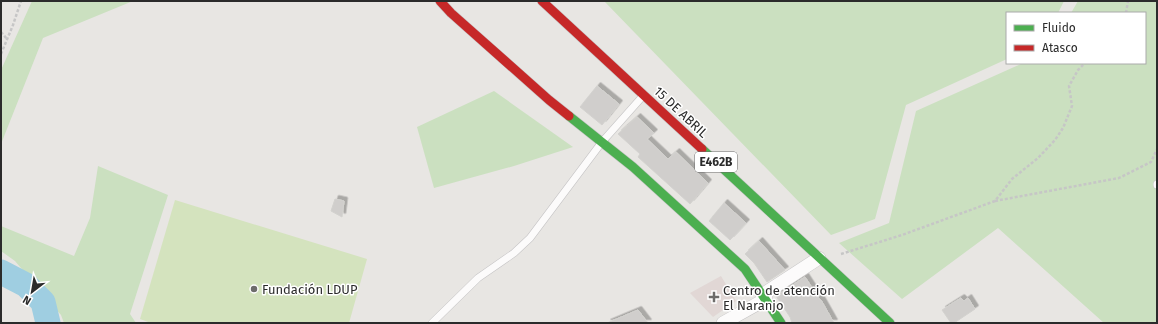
<svg xmlns="http://www.w3.org/2000/svg" width="1158" height="324" font-family="'Fira Sans',sans-serif">
	<style>
		.medical { fill: #e1d7d5 }
		.green { fill: #cbe0c0 }
		.pitch { fill: #d4e3be }
		.lines { fill: none; stroke-linecap: round; stroke-linejoin: round }
		.river { stroke: #9fcee1; stroke-width: 25 }
		.building { fill: #d0cecc; stroke: #d3d2cf; filter: url(#shadow) }
		.lane-casing { stroke: #c5c4c5; stroke-width: 8 }
		.street-casing { stroke: #c5c4c5; stroke-width: 14 }
		.fast-casing { stroke: #c5c4c5; stroke-width: 10 }
		.jam-casing { stroke: #c5c4c5; stroke-width: 10 }
		.path { stroke: #c6c6c6; stroke-width: 2.5; stroke-dasharray: 3 2; stroke-linecap: butt }
		.lane { stroke: #fcfbfb; stroke-width: 7 }
		.street { stroke: #fcfbfb; stroke-width: 13 }
		.fast { stroke: #4caf50; stroke-width: 9 }
		.jam { stroke: #c62828; stroke-width: 9 }
		.poi-dot { fill: #6d6c6b; stroke: #fff; stroke-width: 1.5 }
		.labels { text-anchor: middle; dominant-baseline: central; stroke-width: 3; stroke-linejoin: round; paint-order: stroke }
		.shield { fill: #fff; stroke: #6b6b6b; stroke-width: 1 }
		.shield-label { font-size: 12px; font-weight: bold; fill: #2b2b2b }
		.street-label { font-size: 13px; fill: #2b2b2b; stroke: #fff }
		.poi-label { font-size: 13px; fill: #2b2b2b; stroke: #fff; text-anchor: start }
	</style>
	<defs>
		<filter id="shadow"><feDropShadow dx="3.5" dy="-3.5" stdDeviation="0" flood-color="#0004"/></filter>
	</defs>
	<rect width="100%" height="100%" fill="#e8e6e3"/>
	<polygon class="medical" points="721,276 736,301 713,317 690,293"/>
	<g class="green">
		<polygon points="32,1 133,1 43,38 1,144 1,70"/>
		<polygon points="604,1 1064,1 1058,13 1007,13 1007,59 906,105 875,219 831,235"/>
		<polygon points="1078,1 1157,1 1157,323 1104,323 998,228 902,299 839,243 889,223 916,111 1023,63 1145,63 1145,13 1071,13"/>
		<polygon points="494,91 573,147 514,166 434,188 417,127"/>
		<polygon points="98,166 168,195 130,314 136,323 64,323 61,315 15,261 1,251 1,226 74,256 90,218"/>
	</g>
	<polygon class="pitch" points="175,200 367,259 349,323 151,323 140,319"/>
	<g class="lines">
		<polyline class="river" points="1,272 26,285 43,302 48,323"/>
	</g>
	<g class="building">
		<polygon points="597,86 619,104 602,125 580,107"/>
		<polygon points="637,117 654,133 647,139 668,159 676,152 708,183 690,204 638,157 640,154 618,134"/>
		<polygon points="335,199 344,201 342,217 331,211"/>
		<polygon points="724,203 746,223 730,240 709,221"/>
		<polygon points="759,241 785,270 767,282 754,263 745,254"/>
		<polygon points="805,277 820,300 821,300 834,323 792,323 790,317 776,296"/>
		<polygon points="961,298 964,301 968,298 975,309 954,323 951,323 942,310"/>
		<polygon points="638,310 648,323 607,323"/>
	</g>
	<g class="lines">
		<defs>
			<g id="lane">
				<polyline points="1157,184 1157,185"/>
				<polyline points="432,323 478,278 514,253 530,238 602,142 642,97"/>
			</g>
			<g id="street">
				<polyline points="762,295 819,258"/>
				<polyline points="723,323 766,299"/>
			</g>
			<g id="fast">
				<polyline points="569,116 633,167 745,269 781,323"/>
				<polyline points="702,149 890,323"/>
			</g>
			<g id="jam">
				<polyline points="440,1 451,13 549,100 569,116"/>
				<polyline points="542,1 702,149"/>
			</g>
		</defs>
		<use href="#lane" class="lane-casing"/>
		<use href="#street" class="street-casing"/>
		<use href="#fast" class="fast-casing"/>
		<use href="#jam" class="jam-casing"/>
		<g class="path">
			<polyline points="1126,13 1128,1"/>
			<polyline points="1,32 7,39"/>
			<polyline points="1,54 13,25 21,1"/>
			<polyline points="995,201 1119,178 1151,162 1157,149"/>
			<polyline points="841,254 902,235 995,201 1012,179 1038,158 1055,140 1063,128 1072,106 1069,86 1078,70 1085,63"/>
		</g>
		<use href="#lane" class="lane"/>
		<use href="#street" class="street"/>
		<use href="#fast" class="fast"/>
		<use href="#jam" class="jam"/>
	</g>
	<g class="poi-dot">
		<circle cx="254" cy="289" r="4"/>
		<path d="M712 291h4v4h4v4h-4v4h-4v-4h-4v-4h4z"/>
	</g>
	<g class="labels">
		<rect class="shield" x="695" y="152" width="42" height="20" rx="3"/>
		<g class="shield-label">
			<text x="716" y="162">E462B</text>
		</g>
		<g class="street-label">
			<text transform="translate(681 112) rotate(43)">15 DE ABRIL</text>
		</g>
		<g class="poi-label">
			<text x="262" y="289">Fundación LDUP</text>
			<text x="723" y="290">Centro de atención<tspan x="723" dy="15">El Naranjo</tspan></text>
		</g>
	</g>
	<rect width="1158" height="324" fill="none" stroke="#2b2b2b" stroke-width="4"/>
	<rect x="1006" y="12" width="140" height="52" fill="#ffffff" stroke="#aaaaaa"/>
	<rect x="1014" y="25" width="20" height="6" fill="#4caf50" stroke="#aaaaaa"/>
	<text x="1042" y="32" font-size="12" fill="#2b2b2b">Fluido</text>
	<rect x="1014" y="45" width="20" height="6" fill="#c62828" stroke="#aaaaaa"/>
	<text x="1042" y="52" font-size="12" fill="#2b2b2b">Atasco</text>
	<g transform="translate(32 292) rotate(211)" stroke="#ffffff" stroke-width="3" paint-order="stroke">
	<path d="M0-3L7 15L0 10L-7 15Z" fill="#2b2b2b"/>
	<text y="-6" font-size="11" font-weight="bold" text-anchor="middle" fill="#2b2b2b">N</text>
	</g>
</svg>
